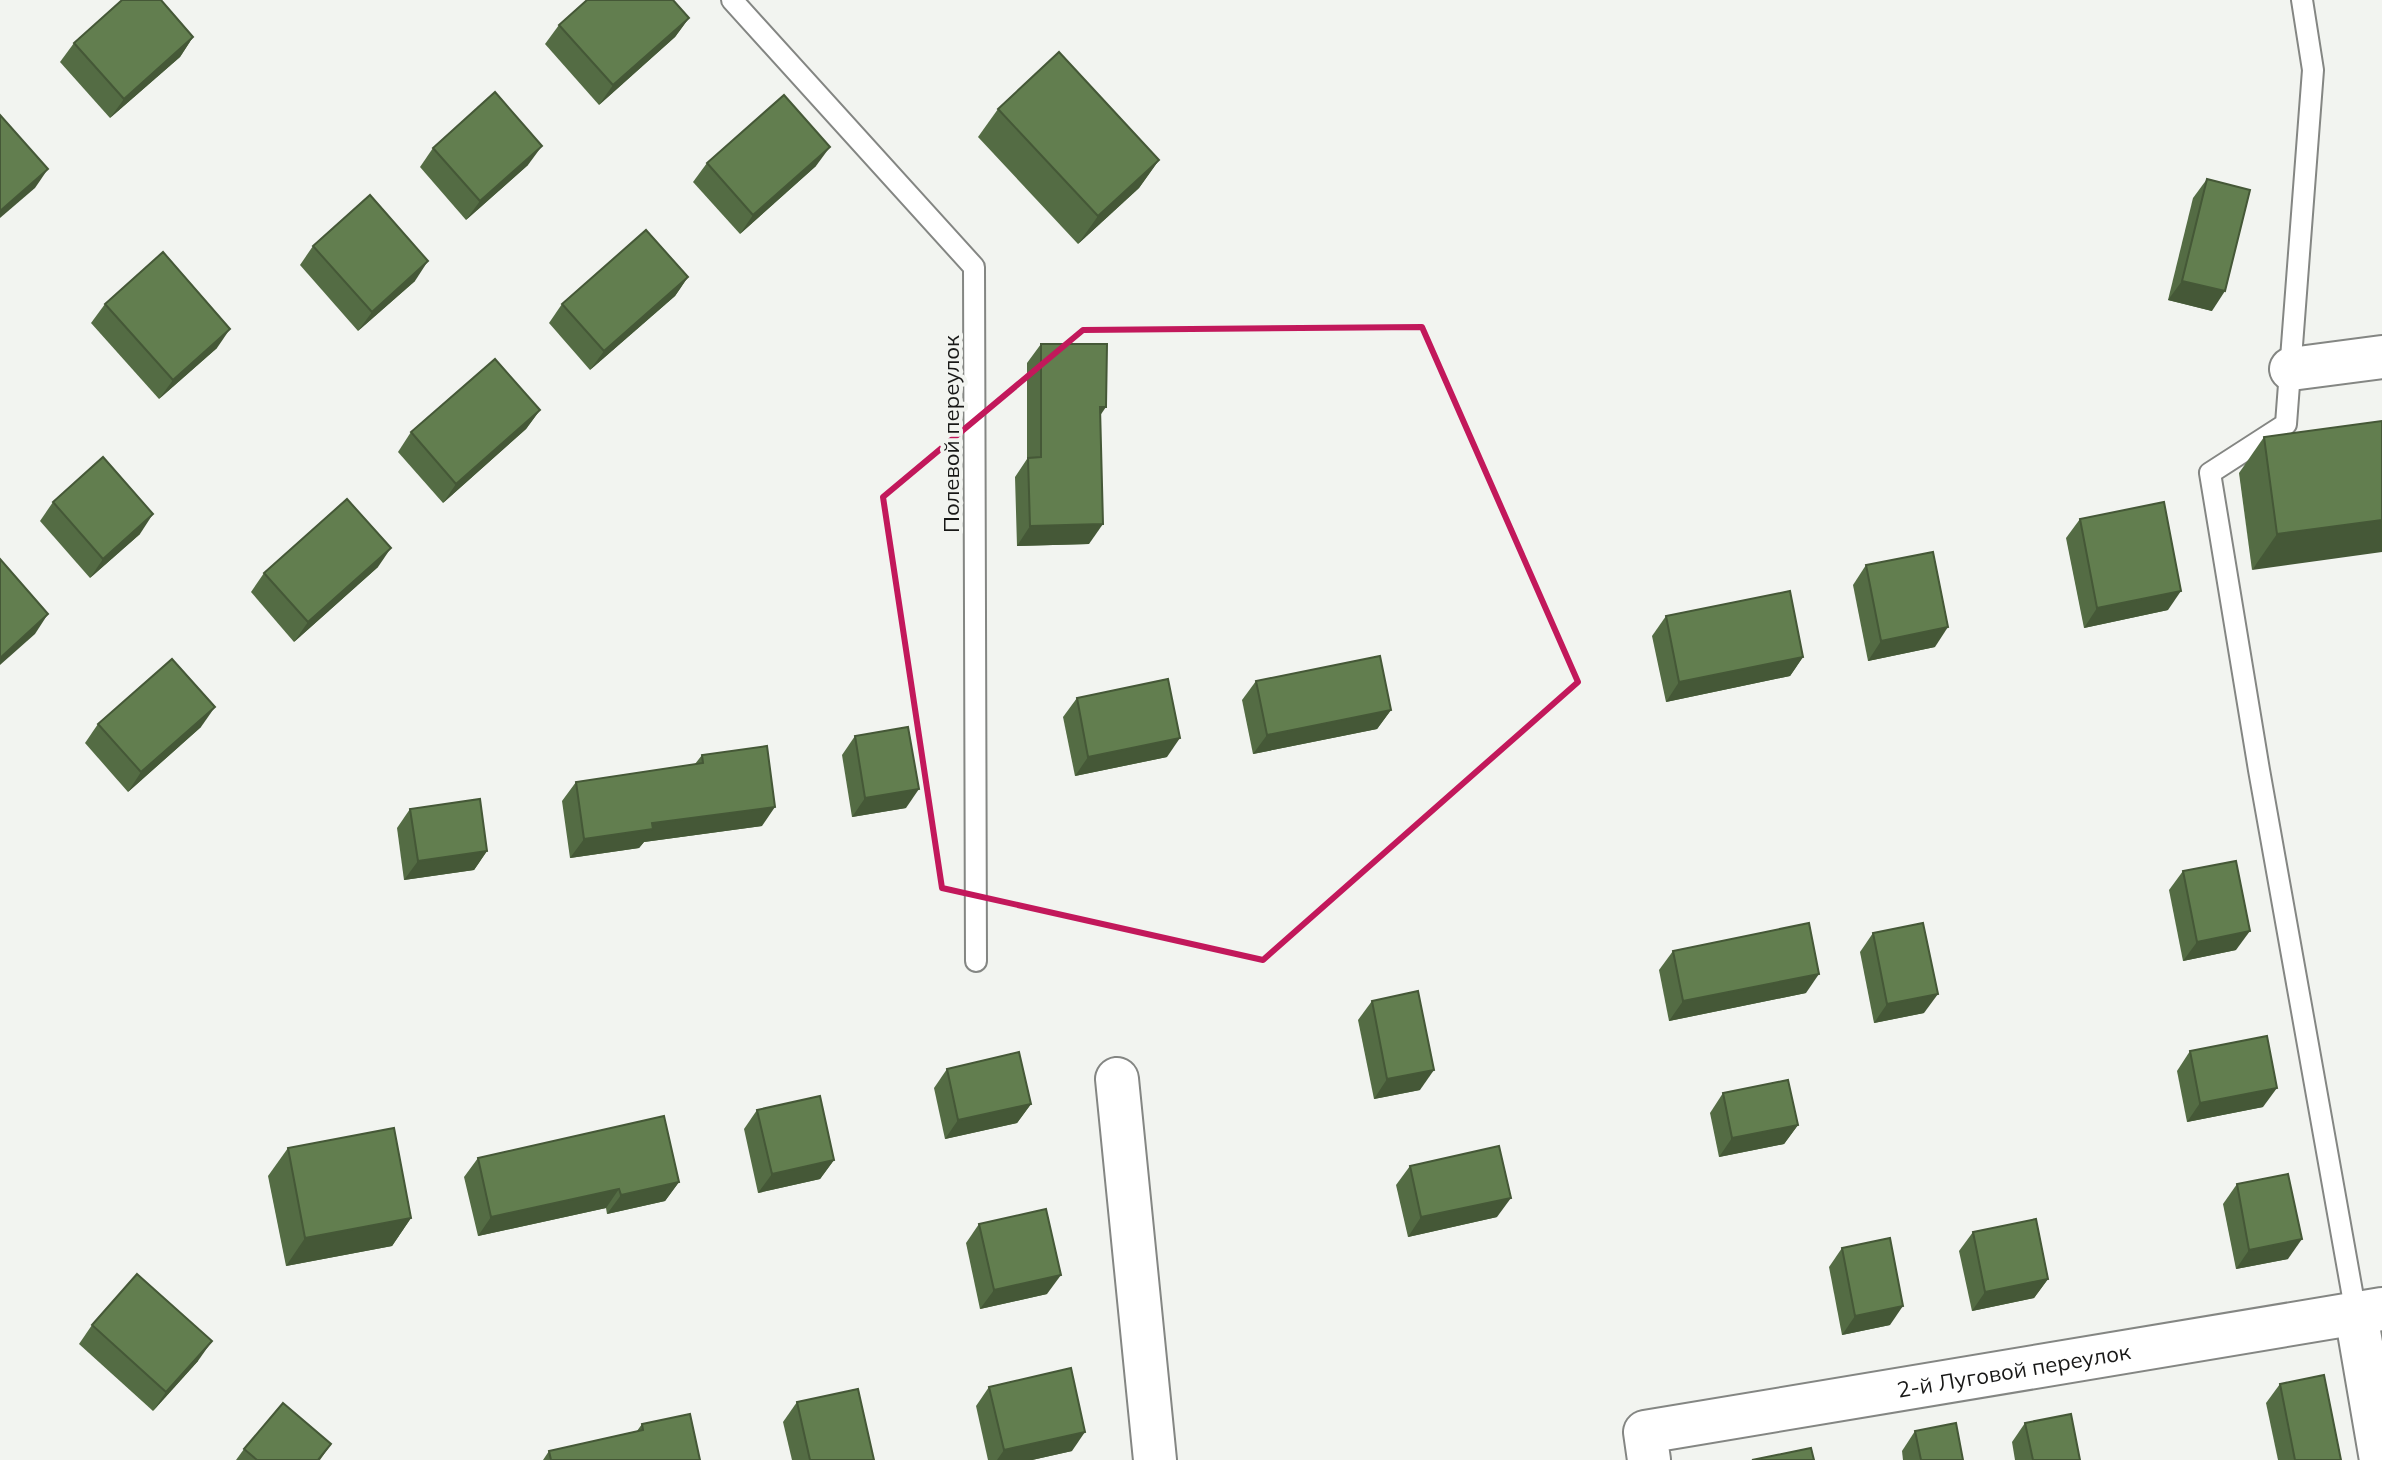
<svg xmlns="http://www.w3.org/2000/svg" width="2382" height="1460" font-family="Mulish,sans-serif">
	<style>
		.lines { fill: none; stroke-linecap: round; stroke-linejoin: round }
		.service-casing { stroke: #848683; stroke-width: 24 }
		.minor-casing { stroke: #848683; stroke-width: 46 }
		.service { stroke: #fff; stroke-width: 20 }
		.minor { stroke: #fff; stroke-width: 42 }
		.wall { fill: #546c44 }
		.shaded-wall { fill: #455837 }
		.building { fill: #627e4f; stroke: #455837; stroke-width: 2 }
		.marked { fill: none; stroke: #c2185b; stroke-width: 6; stroke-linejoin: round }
		.labels { text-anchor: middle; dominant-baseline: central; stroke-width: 8; stroke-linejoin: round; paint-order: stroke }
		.street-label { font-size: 22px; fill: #181817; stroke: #f2f4f0 }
	</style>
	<rect width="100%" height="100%" fill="#f2f4f0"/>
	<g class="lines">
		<defs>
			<g id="service">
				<polyline points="732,0 974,267 976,961"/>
				<polyline points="2302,0 2313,70 2286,424 2210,473 2259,770 2356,1314"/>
			</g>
			<g id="minor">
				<polyline points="2291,369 2382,357"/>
				<polyline points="1117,1079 1155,1460"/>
				<polyline points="2356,1314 2381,1460"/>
				<path id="s1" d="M 1649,1460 L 1645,1432 L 2382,1309"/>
			</g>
		</defs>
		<use href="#service" class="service-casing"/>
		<use href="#minor" class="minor-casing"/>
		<use href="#service" class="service"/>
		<use href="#minor" class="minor"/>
	</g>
	<g class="wall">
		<polygon points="689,18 675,37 599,105 545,44 559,25"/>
		<polygon points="193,37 180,57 110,118 60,62 74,43"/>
		<polygon points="998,109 1159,160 1139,188 1078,244 978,137"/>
		<polygon points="433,148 528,165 466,220 420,167"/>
		<polygon points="707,163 816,166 740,234 693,182"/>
		<polygon points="2207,179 2212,311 2168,300 2193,198"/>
		<polygon points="313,246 415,281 358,331 300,265"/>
		<polygon points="688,277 675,296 590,370 549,323 562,304"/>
		<polygon points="105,304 217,348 159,399 91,323"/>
		<polygon points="1041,344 1100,416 1089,544 1017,546 1015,477 1027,459 1027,363"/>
		<polygon points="540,410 526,429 443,503 398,452 411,432"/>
		<polygon points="2382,421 2252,570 2239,473 2264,437"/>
		<polygon points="53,502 140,534 90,578 40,521"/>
		<polygon points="2080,519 2168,610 2084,628 2066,538"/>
		<polygon points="1866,565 1935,647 1868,661 1853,585"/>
		<polygon points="378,567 294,642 251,592 264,573"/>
		<polygon points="1666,616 1803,657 1790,676 1666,702 1652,636"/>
		<polygon points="1256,681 1391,710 1377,729 1253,754 1242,700"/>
		<polygon points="1077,698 1167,757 1075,776 1063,717"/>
		<polygon points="98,724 201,727 128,792 85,743"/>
		<polygon points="855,736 906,808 852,817 842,755"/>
		<polygon points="702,755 762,826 644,842 639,848 570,858 562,801 576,782 695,764"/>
		<polygon points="410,809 487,851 474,870 404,880 397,828"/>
		<polygon points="2183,871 2236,950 2183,961 2169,890"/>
		<polygon points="1873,933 1924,1013 1874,1023 1860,952"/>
		<polygon points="1673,951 1806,993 1669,1021 1659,970"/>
		<polygon points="1372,1001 1420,1090 1374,1099 1358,1020"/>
		<polygon points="2190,1051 2263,1107 2187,1122 2177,1071"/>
		<polygon points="947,1069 1031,1104 1017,1123 945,1139 934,1088"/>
		<polygon points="1723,1093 1798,1125 1784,1144 1719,1157 1710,1113"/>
		<polygon points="757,1110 834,1160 820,1179 758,1193 744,1129"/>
		<polygon points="288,1148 411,1218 392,1246 286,1266 268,1176"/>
		<polygon points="478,1158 679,1182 665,1201 607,1214 606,1208 478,1236 464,1177"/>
		<polygon points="1410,1166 1497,1217 1408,1237 1396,1185"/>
		<polygon points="2237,1184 2288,1259 2236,1269 2223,1204"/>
		<polygon points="979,1224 1047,1294 980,1309 966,1243"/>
		<polygon points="1973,1232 2048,1279 2034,1298 1972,1311 1959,1251"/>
		<polygon points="1842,1248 1890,1325 1842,1335 1829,1267"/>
		<polygon points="92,1325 198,1361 153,1411 79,1344"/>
		<polygon points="2280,1384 2341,1460 2278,1460 2266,1403"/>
		<polygon points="989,1387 1072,1451 1032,1460 988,1460 976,1406"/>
		<polygon points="797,1402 874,1460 792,1460 783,1422"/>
		<polygon points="2025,1423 2080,1460 2015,1460 2012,1442"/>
		<polygon points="642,1424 700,1460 543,1460 549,1451 637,1431"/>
		<polygon points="1915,1431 1963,1460 1903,1460 1902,1451"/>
		<polygon points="331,1444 320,1460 236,1460 244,1449"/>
	</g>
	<g class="shaded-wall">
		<polygon points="689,18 675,37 599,105 613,85"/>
		<polygon points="193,37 180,57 110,118 124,99"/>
		<polygon points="542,146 528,165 466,220 480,201"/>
		<polygon points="830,147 816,166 740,234 753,215"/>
		<polygon points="1159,160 1139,188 1078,244 1098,216"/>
		<polygon points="48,169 35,188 0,218 0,211"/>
		<polygon points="428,261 415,281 358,331 372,312"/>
		<polygon points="688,277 675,296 590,370 604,351"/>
		<polygon points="2182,281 2225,291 2212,311 2168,300"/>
		<polygon points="230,329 217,348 159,399 173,380"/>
		<polygon points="1100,407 1106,407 1093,426"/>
		<polygon points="540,410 526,429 443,503 456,484"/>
		<polygon points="153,514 140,534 90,578 103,559"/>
		<polygon points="2382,520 2382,552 2252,570 2277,534"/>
		<polygon points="1103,524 1089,544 1017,546 1030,526"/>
		<polygon points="391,548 378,567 294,642 308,622"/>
		<polygon points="2181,591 2168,610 2084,628 2097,608"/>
		<polygon points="48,614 35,634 0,665 0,658"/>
		<polygon points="1948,627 1935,647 1868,661 1881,641"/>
		<polygon points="1803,657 1790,676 1666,702 1679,682"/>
		<polygon points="215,707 201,727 128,792 141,772"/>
		<polygon points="1391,710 1377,729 1253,754 1267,735"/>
		<polygon points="1180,738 1167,757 1075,776 1088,757"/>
		<polygon points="919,789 906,808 852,817 865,798"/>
		<polygon points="775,807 762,826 644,842 639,848 570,858 584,839 652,823"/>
		<polygon points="487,851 474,870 404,880 418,861"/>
		<polygon points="2250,931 2236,950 2183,961 2197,942"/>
		<polygon points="1819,974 1806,993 1669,1021 1683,1001"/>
		<polygon points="1938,994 1924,1013 1874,1023 1887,1004"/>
		<polygon points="1434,1070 1420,1090 1374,1099 1387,1079"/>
		<polygon points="2277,1088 2263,1107 2187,1122 2200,1103"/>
		<polygon points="1031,1104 1017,1123 945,1139 958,1120"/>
		<polygon points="1798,1125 1784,1144 1719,1157 1732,1138"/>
		<polygon points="834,1160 820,1179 758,1193 772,1174"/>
		<polygon points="679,1182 665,1201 607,1214 621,1195"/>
		<polygon points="619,1189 606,1208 478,1236 491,1217"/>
		<polygon points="1511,1198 1497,1217 1408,1237 1421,1217"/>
		<polygon points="411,1218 392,1246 286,1266 305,1238"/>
		<polygon points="2302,1239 2288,1259 2236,1269 2249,1250"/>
		<polygon points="1061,1275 1047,1294 980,1309 994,1290"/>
		<polygon points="2048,1279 2034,1298 1972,1311 1985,1292"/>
		<polygon points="1903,1306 1890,1325 1842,1335 1855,1316"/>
		<polygon points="212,1341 198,1361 153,1411 166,1392"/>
		<polygon points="1085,1432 1072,1451 1032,1460 997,1460 1004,1450"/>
	</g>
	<g class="building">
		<polygon points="122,0 161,0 193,37 124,99 74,43"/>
		<polygon points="587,0 673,0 689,18 613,85 559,25"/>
		<polygon points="1059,52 1159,160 1098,216 998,109"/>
		<polygon points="495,92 542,146 480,201 433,148"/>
		<polygon points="784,95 830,147 753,215 707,163"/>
		<polygon points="0,115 48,169 0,211"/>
		<polygon points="2207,179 2250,190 2225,291 2182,281"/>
		<polygon points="370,195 428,261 372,312 313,246"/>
		<polygon points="646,230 688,277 604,351 562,304"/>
		<polygon points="163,252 230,329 173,380 105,304"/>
		<polygon points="1041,344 1107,344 1106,407 1100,407 1103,524 1030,526 1028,458 1041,457"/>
		<polygon points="495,359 540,410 456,484 411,432"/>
		<polygon points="2382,421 2382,520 2277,534 2264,437"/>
		<polygon points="103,457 153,514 103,559 53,502"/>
		<polygon points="347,499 391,548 308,622 264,573"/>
		<polygon points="2164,502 2181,591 2097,608 2080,519"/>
		<polygon points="1933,552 1948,627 1881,641 1866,565"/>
		<polygon points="0,559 48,614 0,658"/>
		<polygon points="1790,591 1803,657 1679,682 1666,616"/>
		<polygon points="1380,656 1391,710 1267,735 1256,681"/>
		<polygon points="172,659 215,707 141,772 98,724"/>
		<polygon points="1168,679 1180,738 1088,757 1077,698"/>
		<polygon points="908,727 919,789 865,798 855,736"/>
		<polygon points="767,746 775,807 652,823 653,829 584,839 576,782 703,763 702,755"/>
		<polygon points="480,799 487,851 418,861 410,809"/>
		<polygon points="2236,861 2250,931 2197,942 2183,871"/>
		<polygon points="1809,923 1819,974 1683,1001 1673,951"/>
		<polygon points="1923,923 1938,994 1887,1004 1873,933"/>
		<polygon points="1418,991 1434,1070 1387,1079 1372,1001"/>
		<polygon points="2267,1036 2277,1088 2200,1103 2190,1051"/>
		<polygon points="1019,1052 1031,1104 958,1120 947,1069"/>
		<polygon points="1788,1080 1798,1125 1732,1138 1723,1093"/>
		<polygon points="820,1096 834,1160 772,1174 757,1110"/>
		<polygon points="664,1116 679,1182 621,1195 619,1189 491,1217 478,1158"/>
		<polygon points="394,1128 411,1218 305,1238 288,1148"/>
		<polygon points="1499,1146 1511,1198 1421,1217 1410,1166"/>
		<polygon points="2288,1174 2302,1239 2249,1250 2237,1184"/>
		<polygon points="1046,1209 1061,1275 994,1290 979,1224"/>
		<polygon points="2036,1219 2048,1279 1985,1292 1973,1232"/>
		<polygon points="1890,1238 1903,1306 1855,1316 1842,1248"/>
		<polygon points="137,1274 212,1341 166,1392 92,1325"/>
		<polygon points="1071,1368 1085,1432 1004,1450 989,1387"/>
		<polygon points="2324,1375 2341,1460 2295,1460 2280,1384"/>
		<polygon points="858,1389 874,1460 810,1460 797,1402"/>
		<polygon points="283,1403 331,1444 318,1460 257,1460 244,1449"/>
		<polygon points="690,1414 700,1460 551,1460 549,1451 643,1430 642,1424"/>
		<polygon points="2071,1414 2080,1460 2033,1460 2025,1423"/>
		<polygon points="1956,1423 1963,1460 1921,1460 1915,1431"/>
		<polygon points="1811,1448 1814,1460 1752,1460"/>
	</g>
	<path class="marked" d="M 1422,327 L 1578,682 L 1263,960 L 942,888 L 883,497 L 1083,330 Z"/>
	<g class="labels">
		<g class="street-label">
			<text transform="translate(951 434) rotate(-90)">Полевой переулок</text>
			<text stroke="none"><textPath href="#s1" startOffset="402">2-й Луговой переулок</textPath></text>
		</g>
	</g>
</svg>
